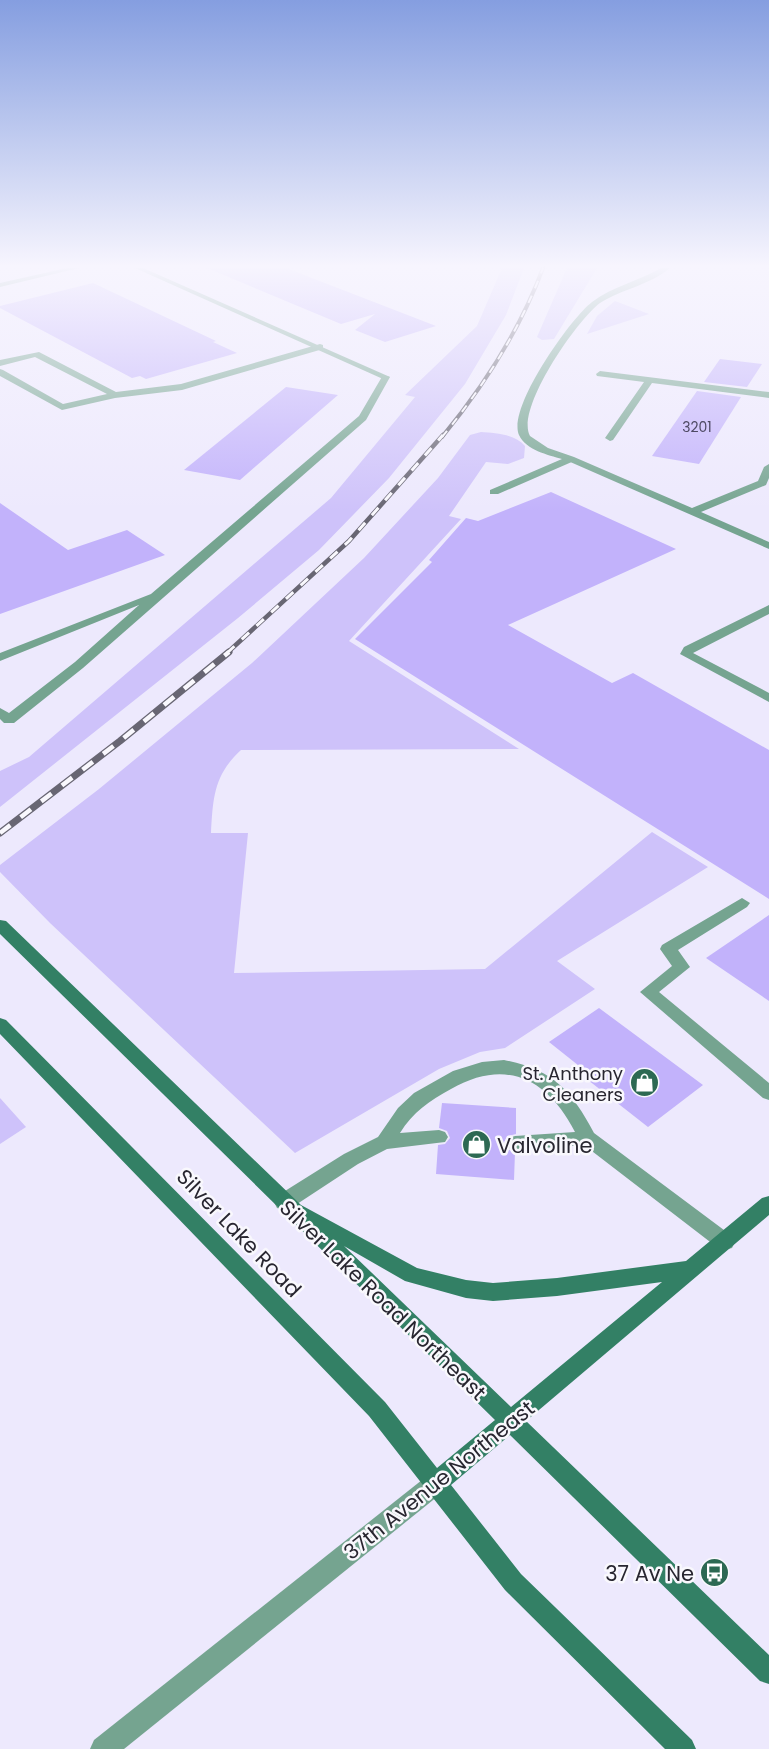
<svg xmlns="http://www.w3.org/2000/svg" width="769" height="1749" font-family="Poppins,sans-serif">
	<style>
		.green { fill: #cec2fa }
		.building { fill: #c2b2fb }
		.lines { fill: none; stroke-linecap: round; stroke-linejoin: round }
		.service { fill: #75a490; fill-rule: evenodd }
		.minor { fill: #75a490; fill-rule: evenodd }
		.tertiary { fill: #75a490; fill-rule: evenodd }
		.secondary { fill: #338065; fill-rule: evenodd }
		.rail-far2-casing { stroke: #686673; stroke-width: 4 }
		.rail-far1-casing { stroke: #686673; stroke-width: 4.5 }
		.rail-casing { stroke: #686673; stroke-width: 7 }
		.rail-far2 { stroke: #f9f8fd; stroke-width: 2; stroke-dasharray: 8; stroke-linecap: butt }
		.rail-far1 { stroke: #f9f8fd; stroke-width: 3; stroke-dasharray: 10; stroke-linecap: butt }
		.rail { stroke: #f9f8fd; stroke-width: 4.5; stroke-dasharray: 13; stroke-linecap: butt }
		.labels { text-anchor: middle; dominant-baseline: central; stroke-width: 5; stroke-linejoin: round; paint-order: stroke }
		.far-number-label { font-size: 14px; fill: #4e4963 }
		.poi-label { font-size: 18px; fill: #282630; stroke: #f9f8fd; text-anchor: end }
		.near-poi-label { font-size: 21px; fill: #282630; stroke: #f9f8fd; text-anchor: start }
		.near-street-label { font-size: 21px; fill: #282630; stroke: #f9f8fd }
	</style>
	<rect width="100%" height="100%" fill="#ede9fd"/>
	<g class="green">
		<polygon points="502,268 524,268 506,315 465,384 389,478 319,550 238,618 0,807 0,771 29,757 331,498 415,397 405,395 477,326"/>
		<polygon points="567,268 597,268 554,339 542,340 537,337"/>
		<polygon points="615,301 649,314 587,334 597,316"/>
		<path d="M 481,432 C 495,433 515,434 525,446 L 524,458 L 508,464 L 486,462 L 449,516 L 461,519 L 349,641 L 519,749 L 241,750 C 214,775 213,797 211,833 L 248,833 L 234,973 L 485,969 L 652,832 L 708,867 L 557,961 L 595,989 L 505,1048 L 480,1052 L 439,1069 L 295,1153 L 50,923 L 0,872 L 0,865 L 99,789 L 252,663 L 364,558 L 438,478 L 470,435 Z"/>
		<polygon points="0,1098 26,1127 0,1144"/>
	</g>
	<g class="building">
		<polygon points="207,268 286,268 436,326 385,342 355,330 375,314 341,324"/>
		<polygon points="93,283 216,341 213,342 237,353 146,379 140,376 132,378 0,308 0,306"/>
		<polygon points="720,359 762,364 747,387 704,382"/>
		<polygon points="286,387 338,395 240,480 184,470"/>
		<polygon points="697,391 741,397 699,464 652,456"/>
		<polygon points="551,492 676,549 508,625 612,683 633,673 769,750 769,899 355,639 432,562 429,560 466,518 478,521"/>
		<polygon points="0,503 68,550 127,530 165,555 0,614"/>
		<polygon points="769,915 769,1001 706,958"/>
		<polygon points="599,1008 703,1085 648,1127 588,1080 593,1077 549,1042"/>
		<polygon points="442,1103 516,1108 516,1134 508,1136 504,1142 507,1149 515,1152 514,1180 436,1174 438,1145 445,1144 450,1138 447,1131 439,1128"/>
	</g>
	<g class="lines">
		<g class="service">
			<path d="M 661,268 L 670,268 C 650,285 622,289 600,303 C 577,320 515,409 530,436 L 548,448 L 574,457 L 574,461 L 498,494 L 490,494 L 490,490 L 562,459 C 548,455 526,450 519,435 C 507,408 570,319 592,302 C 613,286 639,281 661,268 Z"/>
			<polygon points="320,344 323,345 323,349 182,390 115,398 62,410 0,376 0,369 3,370 63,404 107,394 35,357 0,366 0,360 39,352 116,392 181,384"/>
			<polygon points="600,371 769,392 769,398 652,383 613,440 610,441 605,438 644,382 597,376 596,374"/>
			<polygon points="383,375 390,377 366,420 83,668 14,723 4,723 0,719 0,708 9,713 75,662 139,605 0,661 0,653 151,594 359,416"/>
			<polygon points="769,605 769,614 693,653 769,693 769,702 680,654 684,647"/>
			<polygon points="742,898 750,903 747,907 678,950 690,967 659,992 769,1083 769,1100 763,1098 640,992 672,966 660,949 662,945"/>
			<path d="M 504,1060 C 553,1070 571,1090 594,1133 L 732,1236 L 735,1242 L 732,1248 L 725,1250 L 718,1248 L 584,1145 L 515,1150 L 509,1148 L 506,1143 L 509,1138 L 515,1136 L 575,1132 C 547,1078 506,1058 451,1089 C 429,1101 413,1112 400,1133 L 439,1130 L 445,1132 L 448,1137 L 445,1142 L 387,1149 L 358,1164 L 291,1208 L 284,1210 L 277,1208 L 274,1202 L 277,1196 L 344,1154 L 378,1137 L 398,1108 L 414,1093 L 453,1071 L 482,1062 Z"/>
		</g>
		<g class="minor">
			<polygon points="67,268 79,268 0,287 0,283"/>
			<polygon points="135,268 143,268 390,377 383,379"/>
			<polygon points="568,457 574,457 692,508 758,481 764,467 769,464 769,478 766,485 701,512 769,542 769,549 568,461"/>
		</g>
		<polygon class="tertiary" points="435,1473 443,1476 446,1484 443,1492 124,1749 90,1749 94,1740 427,1476"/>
		<path class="secondary" d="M 0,920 L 6,921 L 301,1205 L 417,1268 L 466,1280 L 493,1283 L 557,1278 L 686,1261 L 762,1198 L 769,1196 L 769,1215 L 526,1421 L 769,1655 L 769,1684 L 760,1681 L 510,1435 L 451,1485 L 521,1574 L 692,1740 L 696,1749 L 665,1749 L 505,1590 L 369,1416 L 0,1034 L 0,1018 L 6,1020 L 385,1402 L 437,1468 L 495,1420 L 0,934 ZM 344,1246 L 405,1281 L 466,1298 L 493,1301 L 557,1296 L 662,1282 L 511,1407 Z"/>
		<defs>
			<path id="rail-far2" d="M 442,437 C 484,386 520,330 543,268"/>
			<polyline id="rail-far1" points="227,653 349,541 443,435"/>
			<polyline id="rail" points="0,833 120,741 229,652"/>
		</defs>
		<use href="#rail-far2" class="rail-far2-casing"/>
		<use href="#rail-far1" class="rail-far1-casing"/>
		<use href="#rail" class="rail-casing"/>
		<use href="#rail-far2" class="rail-far2"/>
		<use href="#rail-far1" class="rail-far1"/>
		<use href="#rail" class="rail"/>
	</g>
	<linearGradient id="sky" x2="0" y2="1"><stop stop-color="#859ee0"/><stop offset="0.52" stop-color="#f7f5fe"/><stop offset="1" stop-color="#f7f5fe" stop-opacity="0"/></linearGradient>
	<rect width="769" height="512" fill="url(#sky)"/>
	<defs>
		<symbol id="shop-disc" viewBox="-11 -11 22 22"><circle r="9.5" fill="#2d6953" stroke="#f9f8fd"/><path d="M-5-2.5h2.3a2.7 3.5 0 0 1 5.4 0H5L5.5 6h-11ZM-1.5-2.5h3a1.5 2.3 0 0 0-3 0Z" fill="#fff"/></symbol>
		<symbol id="bus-disc" viewBox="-11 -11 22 22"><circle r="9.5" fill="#2d6953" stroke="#f9f8fd"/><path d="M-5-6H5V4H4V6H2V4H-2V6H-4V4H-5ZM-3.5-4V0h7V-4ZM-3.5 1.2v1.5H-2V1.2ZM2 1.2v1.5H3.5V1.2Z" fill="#fff"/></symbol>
	</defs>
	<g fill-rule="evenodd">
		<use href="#shop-disc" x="628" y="1066" width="33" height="33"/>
		<use href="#shop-disc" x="460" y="1128" width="33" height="33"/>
		<use href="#bus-disc" x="698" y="1556" width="33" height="33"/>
	</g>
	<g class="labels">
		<g class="far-number-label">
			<text x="697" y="427">3201</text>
		</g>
		<g class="poi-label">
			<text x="623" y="1073">St. Anthony<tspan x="623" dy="21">Cleaners</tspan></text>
		</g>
		<g class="near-poi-label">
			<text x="497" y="1145">Valvoline</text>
			<text x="694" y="1573" text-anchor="end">37 Av Ne</text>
		</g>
		<g class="near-street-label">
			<text transform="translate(239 1233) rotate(46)">Silver Lake Road</text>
			<text transform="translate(383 1300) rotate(44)">Silver Lake Road Northeast</text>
			<text transform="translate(439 1480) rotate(-39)">37th Avenue Northeast</text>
		</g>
	</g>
</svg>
